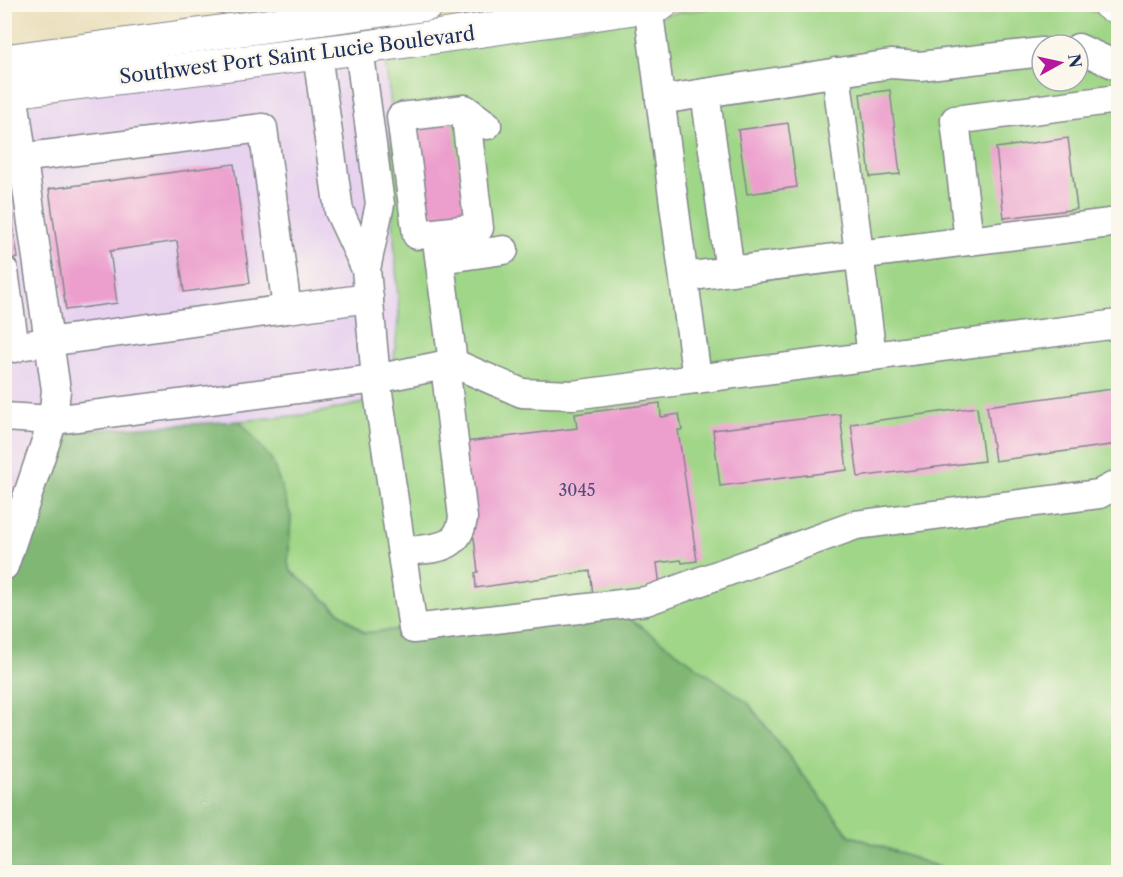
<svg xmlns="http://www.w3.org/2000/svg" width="1123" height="877" font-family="'Libre Caslon Text',serif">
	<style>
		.built { fill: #e7d2ef }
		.green { fill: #a0d687; stroke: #5e8272; stroke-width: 1.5; fill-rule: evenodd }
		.forest { fill: #80b774; stroke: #4e7369; stroke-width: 1.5 }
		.building { fill: #ec9fcd }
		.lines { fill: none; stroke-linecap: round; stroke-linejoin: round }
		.minor-casing { stroke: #82868c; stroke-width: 31 }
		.major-casing { stroke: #82868c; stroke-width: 35 }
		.minor { stroke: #fff; stroke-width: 28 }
		.major { stroke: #fff; stroke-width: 33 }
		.labels { text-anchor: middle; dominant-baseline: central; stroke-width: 5; stroke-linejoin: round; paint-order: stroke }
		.number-label { font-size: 16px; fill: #4f4b7a }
		.street-label { font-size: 20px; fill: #1b2f5e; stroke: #fbf7ec }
	</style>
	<rect width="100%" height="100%" fill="#fbf7ec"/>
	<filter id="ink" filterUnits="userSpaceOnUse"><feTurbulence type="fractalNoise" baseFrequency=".0167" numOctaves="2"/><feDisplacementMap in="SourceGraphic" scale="12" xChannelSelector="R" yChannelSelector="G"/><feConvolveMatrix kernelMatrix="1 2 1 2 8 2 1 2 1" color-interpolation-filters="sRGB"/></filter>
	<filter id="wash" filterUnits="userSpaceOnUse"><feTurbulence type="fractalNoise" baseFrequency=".008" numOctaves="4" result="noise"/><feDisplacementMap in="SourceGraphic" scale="24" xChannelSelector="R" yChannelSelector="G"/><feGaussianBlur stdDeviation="1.35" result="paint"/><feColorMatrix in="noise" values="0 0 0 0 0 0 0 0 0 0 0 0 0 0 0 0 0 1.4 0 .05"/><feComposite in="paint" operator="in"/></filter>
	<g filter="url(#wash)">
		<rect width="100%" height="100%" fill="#eadeba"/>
		<polygon class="built" points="384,55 391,105 394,246 399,314 394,359 381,381 363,403 312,414 201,425 60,432 5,591 5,102"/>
		<path class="green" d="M 738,4 L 1061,4 L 1118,17 L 1118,872 L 952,872 L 849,835 L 748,703 L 613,607 L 365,633 L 291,571 L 288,564 L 291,516 L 240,421 L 312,414 L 363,403 L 394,359 L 399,314 L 391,190 L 391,105 L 384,55 ZM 1042,45 L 1078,45 L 1078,81 L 1042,81 Z"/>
		<polygon class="forest" points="240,421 272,460 291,516 288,564 291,571 364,633 613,607 748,703 849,835 952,872 5,872 5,591 59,432"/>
		<g id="blocks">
			<g class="building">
				<polygon points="890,90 900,174 870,177 860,94"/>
				<polygon points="453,121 466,222 428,227 415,125"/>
				<polygon points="788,123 797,187 747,194 738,130"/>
				<polygon points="1068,138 1077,209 1004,218 996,148"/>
				<polygon points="234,164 250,283 184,292 177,241 110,251 117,303 66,310 49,189"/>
				<polygon points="12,217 18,258 4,260 4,218"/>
				<polygon points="1112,389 1118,444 995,461 987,406"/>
				<polygon points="660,403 661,417 679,414 682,430 678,430 697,561 682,563 681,560 657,563 660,586 593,594 590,571 476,588 475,573 478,572 474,538 470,538 458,443 577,428 575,414"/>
				<polygon points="977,407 984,461 858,477 851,424"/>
				<polygon points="840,414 847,470 720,486 713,430"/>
			</g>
		</g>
	</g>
	<g filter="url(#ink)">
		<use href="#blocks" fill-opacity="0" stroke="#82868c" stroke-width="1.5"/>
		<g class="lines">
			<defs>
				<g id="minor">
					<polyline points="648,6 697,379"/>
					<polyline points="359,48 380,204 366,269"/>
					<polyline points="1078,48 1118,66"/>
					<polyline points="836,72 872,356"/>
					<polyline points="705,93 730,271"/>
					<polyline points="660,100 891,64 920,66 1042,52"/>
					<polyline points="465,109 479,228 417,235 401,117 465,109 487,125"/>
					<polyline points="4,160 263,128 287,309 4,348"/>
					<polyline points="436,233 453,363"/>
					<polyline points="969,241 955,120 1118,99"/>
					<polyline points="440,259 504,250"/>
					<polyline points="4,271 15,348"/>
					<polyline points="684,277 1118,222"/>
					<polyline points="287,309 369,298"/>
					<polyline points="1118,324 573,395 522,393 453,363 376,379 413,629 646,601 856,525 1099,494 1118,484"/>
					<polyline points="4,417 53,420 376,379 366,269 339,211 317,54"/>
					<path d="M 402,552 C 431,547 458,553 463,518 L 445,365"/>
					<polyline points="4,566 53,420 56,390 13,91"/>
				</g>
				<g id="major">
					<polyline points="1109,4 1118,7"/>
					<polyline points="4,61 428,4"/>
					<polyline points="4,92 359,48 661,4"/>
				</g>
			</defs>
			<use href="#minor" class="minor-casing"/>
			<use href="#major" class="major-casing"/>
			<use href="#minor" class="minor"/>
			<use href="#major" class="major"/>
		</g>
	</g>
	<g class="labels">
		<g class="number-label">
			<text x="577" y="490">3045</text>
		</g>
		<g class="street-label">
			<text transform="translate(297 55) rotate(-7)">Southwest Port Saint Lucie Boulevard</text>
		</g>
	</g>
	<rect width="1123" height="877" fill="none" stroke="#fbf7ec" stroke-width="24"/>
	<g transform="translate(1060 63) rotate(82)"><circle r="28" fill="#fbf7ec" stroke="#a1a7b3" stroke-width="1.5"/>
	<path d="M0-4.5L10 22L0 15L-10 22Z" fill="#b5179e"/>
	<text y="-9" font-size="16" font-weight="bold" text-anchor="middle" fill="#1b2f5e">N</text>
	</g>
</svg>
